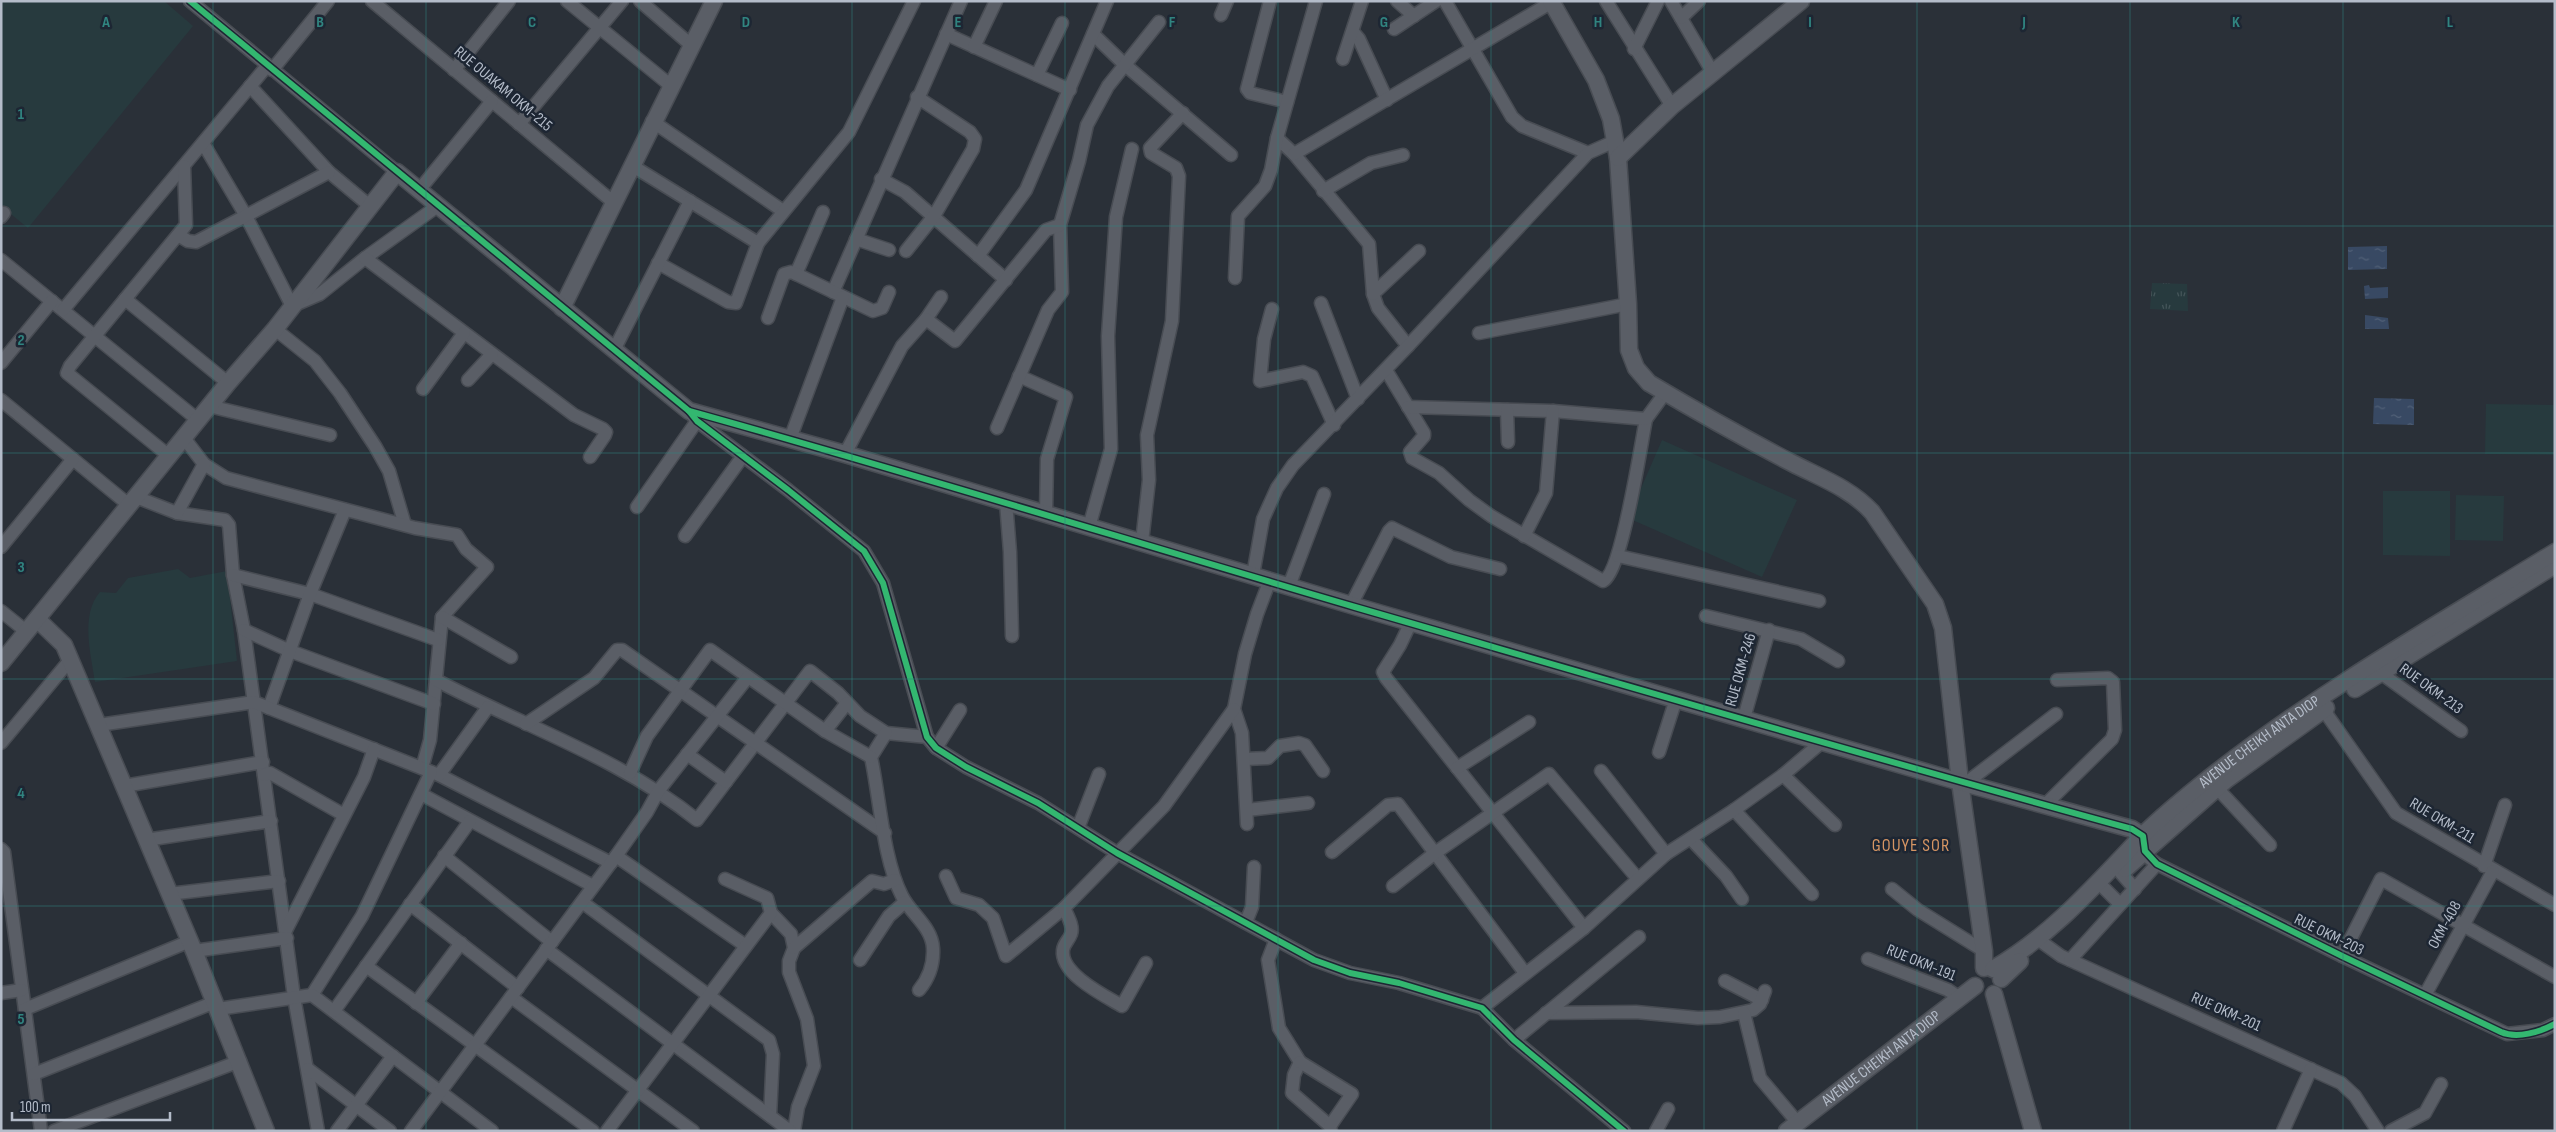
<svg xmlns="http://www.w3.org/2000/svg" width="2556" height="1132" font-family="'Sofia Sans Condensed',sans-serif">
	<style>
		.park { fill: url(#park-tufts) }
		.pitch { fill: #273a3e }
		.water { fill: url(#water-ripples) }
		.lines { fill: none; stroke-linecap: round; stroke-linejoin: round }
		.minor-casing { stroke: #484c53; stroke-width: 15 }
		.tertiary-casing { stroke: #484c53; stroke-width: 19 }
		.minor { stroke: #5a5e66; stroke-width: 12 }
		.tertiary { stroke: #5a5e66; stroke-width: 16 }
		.cycleway-casing { stroke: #1d2633; stroke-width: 9 }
		.cycleway { stroke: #33b770; stroke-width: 6 }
		.grid { fill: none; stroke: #308480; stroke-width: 1; stroke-opacity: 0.55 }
		.labels { text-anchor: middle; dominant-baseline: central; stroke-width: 5; stroke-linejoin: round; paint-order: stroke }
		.street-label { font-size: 16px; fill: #b4bcc9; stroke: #1d2633 }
		.neighbourhood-label { font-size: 18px; letter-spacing: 1px; fill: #d59563; stroke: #1d2633 }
		.grid-label { font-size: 16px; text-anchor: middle; font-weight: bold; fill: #308480; stroke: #1d2633; stroke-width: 5; stroke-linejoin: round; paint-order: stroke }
	</style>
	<defs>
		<pattern id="park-tufts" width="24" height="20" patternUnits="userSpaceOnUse" patternTransform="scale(1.25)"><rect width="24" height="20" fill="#273a3e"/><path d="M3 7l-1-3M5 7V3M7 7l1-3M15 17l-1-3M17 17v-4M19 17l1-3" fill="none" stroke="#445559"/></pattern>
		<pattern id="water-ripples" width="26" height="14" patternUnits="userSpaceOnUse" patternTransform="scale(1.25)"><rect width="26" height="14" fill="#384963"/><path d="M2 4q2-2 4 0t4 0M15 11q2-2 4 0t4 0" fill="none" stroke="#526178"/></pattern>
	</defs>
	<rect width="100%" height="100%" fill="#2a3038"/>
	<polygon class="park" points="2152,283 2187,284 2188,311 2150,309"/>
	<g class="pitch">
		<polygon points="1,1 164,1 193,26 28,228 1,206"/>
		<polygon points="2486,404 2555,405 2555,455 2485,454"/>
		<polygon points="1662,440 1797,500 1762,577 1628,518"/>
		<polygon points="2383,491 2450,491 2450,556 2383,555"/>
		<polygon points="2456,495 2504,496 2503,541 2455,540"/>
		<path d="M 178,569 L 190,578 L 227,571 L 237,661 L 95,682 C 91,654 80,615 100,592 L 116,593 L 128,578 Z"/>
	</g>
	<g class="water">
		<polygon points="2387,246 2387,269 2348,270 2348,247"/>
		<polygon points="2369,285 2370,288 2388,287 2388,298 2365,299 2364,286"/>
		<polygon points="2365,315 2388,318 2389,329 2365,329"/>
		<polygon points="2374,398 2414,399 2414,425 2373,424"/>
	</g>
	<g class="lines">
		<defs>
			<g id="minor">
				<polyline points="190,1 397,172"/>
				<polyline points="372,1 613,202"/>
				<polyline points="567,1 670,85"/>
				<polyline points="640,1 691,45"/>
				<polyline points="1270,1 1247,89 1250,93 1287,102"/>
				<polyline points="1397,1 1414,16"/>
				<polyline points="1445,1 1512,117 1522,126 1588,153"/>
				<polyline points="1606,1 1672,106"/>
				<polyline points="1671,1 1713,73"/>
				<polyline points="1221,15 1227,1"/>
				<polyline points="1681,18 1699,1"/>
				<polyline points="1394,29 1436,1"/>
				<polyline points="1353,32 1359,39 1387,100"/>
				<polyline points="946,34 1070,90"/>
				<polyline points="1093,34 1124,64 1231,155"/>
				<polyline points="974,47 996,1"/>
				<polyline points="1634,49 1658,1"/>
				<polyline points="1343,59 1362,1"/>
				<polyline points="272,70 328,1"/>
				<polyline points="454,70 509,1"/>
				<polyline points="1037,75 1062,23"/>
				<polyline points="250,86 329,172 371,207"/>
				<polyline points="652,121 783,211"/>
				<polyline points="519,124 622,1"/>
				<polyline points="1277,138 1294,154 1369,244 1373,294 1378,308 1408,346"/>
				<polyline points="203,143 246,216 292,306 320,294 365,258 439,205"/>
				<polyline points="1294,154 1552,2"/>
				<polyline points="631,165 758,243"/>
				<polyline points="881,179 905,192 1006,280"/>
				<polyline points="420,189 492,101"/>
				<polyline points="1323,191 1371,163 1403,155"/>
				<polyline points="1,217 4,213"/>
				<polyline points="178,235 188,241 196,242 329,172"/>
				<polyline points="856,239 889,250"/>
				<polyline points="906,251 934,216 973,149 975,139 970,132 917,97"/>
				<polyline points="978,256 1026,190 1107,1"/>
				<polyline points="365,258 574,415 603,429 606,432 605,435 590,457"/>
				<polyline points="1,260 198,420"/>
				<polyline points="658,263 728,302 736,303 758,243 849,132 914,1"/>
				<polyline points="796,274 823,212"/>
				<polyline points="1235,278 1238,216 1265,186 1271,170 1277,138 1316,1"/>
				<polyline points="833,292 961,1"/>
				<polyline points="1373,294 1419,251"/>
				<polyline points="125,299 228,383"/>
				<polyline points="1321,303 1358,399"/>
				<polyline points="1272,309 1264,339 1260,381 1303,372 1312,376 1334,425"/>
				<polyline points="63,310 267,66"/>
				<polyline points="768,318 784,274 791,272 796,274 873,311 882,308 889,292"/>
				<polyline points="926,319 941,297"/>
				<polyline points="275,329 315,361 340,393 375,446 389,471 405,525"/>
				<polyline points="1479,333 1628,304"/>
				<polyline points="614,350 690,201"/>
				<polyline points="1,363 52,301"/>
				<path d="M 1386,370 L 1424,433 L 1424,436 L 1410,452 L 1412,458 L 1439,473 L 1469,500 L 1491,516 L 1603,581 C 1622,572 1641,444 1646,419"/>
				<polyline points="1019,376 1066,397 1047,459 1046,514"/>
				<polyline points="468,380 492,354"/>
				<polyline points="423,389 464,333"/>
				<polyline points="1,400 129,505"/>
				<polyline points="209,406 330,435"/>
				<polyline points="1408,407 1553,411 1646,419 1665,393"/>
				<polyline points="1507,410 1508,442"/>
				<polyline points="689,411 697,421 788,490 864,551 883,583 927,737 936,748 966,767 1038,803 1117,853 1314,960 1350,973 1399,983 1482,1008 1514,1040 1624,1131"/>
				<polyline points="997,428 1048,310 1062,292 1060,225 1079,161 1087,125 1108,86 1159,22"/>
				<polyline points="184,438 204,464 226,478 415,528 457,535 466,549 487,567 442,617 430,740 422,768"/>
				<polyline points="790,439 843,297"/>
				<polyline points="845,454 902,346 926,319 955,341 1046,230 1060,225"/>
				<polyline points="169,456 67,373 70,366 186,225 184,166"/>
				<polyline points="136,497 177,513 225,520 229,525 233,575 244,630 294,997 318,1131"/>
				<polyline points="1006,502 1010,552 1012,636"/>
				<polyline points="637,507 697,421"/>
				<polyline points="177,513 204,464"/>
				<polyline points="1089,527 1111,449 1108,336 1116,217 1132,149"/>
				<polyline points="685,536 743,456"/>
				<polyline points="1524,536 1546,493 1553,411"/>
				<polyline points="1142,542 1149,480 1147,435 1172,321 1179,176 1176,168 1151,153 1150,148 1183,113"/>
				<polyline points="1,547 73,459"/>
				<polyline points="1618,556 1819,601"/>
				<polyline points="233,575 310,594 438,640"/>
				<polyline points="1253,575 1263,519 1277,488 1293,465 1408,346 1588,153 1615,141"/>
				<polyline points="1289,586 1324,494"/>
				<polyline points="1351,605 1389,531 1392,528 1451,557 1500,569"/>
				<polyline points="1,611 27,632"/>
				<polyline points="1706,616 1801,639 1838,661"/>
				<polyline points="442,617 511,657"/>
				<polyline points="1411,622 1400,645 1383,672 1386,678 1584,928"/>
				<polyline points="244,630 290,651 434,704"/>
				<polyline points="2382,674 2461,731"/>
				<path d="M 436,680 C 523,726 620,758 697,820 L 810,671 L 838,693 L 860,716 L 886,733 L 927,737"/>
				<polyline points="269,708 310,594 345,510"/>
				<polyline points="2323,709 2396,813 2555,905"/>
				<polyline points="1744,718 1769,630"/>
				<polyline points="526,724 594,678 617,650 622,650 885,833"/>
				<polyline points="99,725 254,702 439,775 611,863"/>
				<polyline points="825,731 847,703"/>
				<path d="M 886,733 L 871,757 C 880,799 883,859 902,896 C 911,914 932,927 933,948 C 934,965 929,978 919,990"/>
				<polyline points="1,743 70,660"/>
				<polyline points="936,748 960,710"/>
				<polyline points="1659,752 1676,699"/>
				<polyline points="687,754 726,782"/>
				<polyline points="1245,759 1268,758 1280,746 1299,743 1305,745 1323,771"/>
				<polyline points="1457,768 1529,722"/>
				<polyline points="1601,771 1666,854"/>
				<polyline points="630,773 647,736 710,650 825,731 871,757"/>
				<polyline points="264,775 270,773 344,815"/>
				<polyline points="439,775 488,707"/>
				<polyline points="1783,775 1835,825"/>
				<polyline points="1966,783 2056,714"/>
				<polyline points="124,786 263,762"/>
				<polyline points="2217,788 2270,845"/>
				<polyline points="421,794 593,886"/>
				<polyline points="2045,805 2112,739 2115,730 2113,682 2108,678 2057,680"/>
				<polyline points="1247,810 1308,803"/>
				<polyline points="1734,810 1812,894"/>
				<polyline points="1247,824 1242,733 1234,709 1245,654 1257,614 1270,580"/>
				<polyline points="1078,828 1099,774"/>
				<polyline points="1691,839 1726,876 1742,899"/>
				<polyline points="146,840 271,821"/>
				<polyline points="2144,843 2149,858 2157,864 2342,956 2507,1034 2543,1030 2555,1024"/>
				<polyline points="1,849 4,852 41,1131"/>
				<polyline points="1332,852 1388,805 1398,804 1525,973"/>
				<polyline points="444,856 552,942"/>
				<polyline points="616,856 746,946"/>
				<polyline points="2484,866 2505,805"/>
				<polyline points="2121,873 2135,889"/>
				<polyline points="946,876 956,898 979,905 993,918 1006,956 1064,908 1164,806 1234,709"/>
				<polyline points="725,879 767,898 771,913 791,934 794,948 789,961 789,972 807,1019 814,1066 798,1107 794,1131"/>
				<polyline points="1393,886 1435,853 1549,774 1638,879"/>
				<polyline points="2104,888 2120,904"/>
				<polyline points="1892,889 1918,910 1984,951"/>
				<polyline points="169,894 279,881"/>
				<polyline points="582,902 769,1040 773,1054 770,1116"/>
				<polyline points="410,904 518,988"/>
				<path d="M 1064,908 C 1067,915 1074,926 1071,934 C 1069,940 1064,943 1063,950 C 1060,974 1105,996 1122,1006 L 1146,963"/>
				<polyline points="1246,922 1252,907 1254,867"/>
				<polyline points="286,930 364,777 374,749"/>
				<polyline points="1276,939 1268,960 1276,1009 1279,1028 1300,1062 1294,1075 1292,1093 1330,1126 1331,1131"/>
				<polyline points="2043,943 2061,956 2341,1083 2355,1096 2378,1131"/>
				<polyline points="794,948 872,881 884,884 895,880"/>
				<polyline points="546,949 790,1131"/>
				<polyline points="194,951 287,938"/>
				<polyline points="2342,956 2381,879 2555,977"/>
				<polyline points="1868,959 1948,990 1960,998"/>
				<polyline points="860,960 889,916 905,902"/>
				<polyline points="2070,960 2157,864"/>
				<polyline points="366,966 593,1131"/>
				<polyline points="1725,981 1762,1000"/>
				<polyline points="1,993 22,990"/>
				<polyline points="312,995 362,916 431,772"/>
				<polyline points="2425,995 2493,871"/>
				<polyline points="511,997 693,1131"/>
				<polyline points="416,1003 461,943"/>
				<polyline points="1482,1008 1584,928 1666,854 1734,810 1783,775 1822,742"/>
				<polyline points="25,1009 190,941"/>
				<polyline points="218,1009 312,995 492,1131"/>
				<polyline points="334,1011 470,821"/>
				<polyline points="1546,1013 1636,1012 1698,1018 1720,1017 1753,1010 1760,1004 1765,991"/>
				<polyline points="1744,1013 1760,1078 1798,1123"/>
				<polyline points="1514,1040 1639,937"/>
				<polyline points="1300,1062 1352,1094 1330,1126"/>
				<polyline points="308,1069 390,1131"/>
				<polyline points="34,1074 215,1002"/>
				<polyline points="54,1131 240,1061"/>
				<polyline points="337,1131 393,1056"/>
				<polyline points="411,1131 616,856 647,812 659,790 748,677"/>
				<polyline points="607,1131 771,913"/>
				<polyline points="1656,1131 1668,1109"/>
				<polyline points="2283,1131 2311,1069"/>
				<polyline points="2391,1131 2425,1113 2441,1084"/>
			</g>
			<g id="tertiary">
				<path d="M 1551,1 L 1596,80 L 1611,119 L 1618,158 L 1628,304 L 1629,350 L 1636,368 L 1649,383 C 1696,411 1744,438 1792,463 C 1821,478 1850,488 1872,512 L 1935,604 L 1943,628 L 1960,782 L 1984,951 L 1984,968"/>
				<polyline points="1618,158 1672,106 1801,1"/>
				<polyline points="562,308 714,1"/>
				<polyline points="37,619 64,645 194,951 266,1131"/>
				<polyline points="1,663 228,383 275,329 397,172 689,411 845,454 1351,605 1960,782 2132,829 2143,836"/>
				<polyline points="2355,689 2555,565"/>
				<polyline points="2125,869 2226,780 2326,708"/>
				<path id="s1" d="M 1993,969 C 2052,935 2095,885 2142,836 C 2164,814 2189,794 2213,775 C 2320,691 2440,623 2555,552"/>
				<polyline points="2001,979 2020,961"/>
				<polyline points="1994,994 2033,1131"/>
				<path id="s2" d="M 1787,1131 L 1975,986"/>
			</g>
		</defs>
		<use href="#minor" class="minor-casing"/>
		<use href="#tertiary" class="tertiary-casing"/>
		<use href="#minor" class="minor"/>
		<use href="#tertiary" class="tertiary"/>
		<defs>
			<g id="cycleway">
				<polyline points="190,1 689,411 697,421 788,490 864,551 883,583 927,737 936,748 966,767 1038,803 1117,853 1314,960 1350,973 1399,983 1482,1008 1514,1040 1624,1131"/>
				<path d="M 689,411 C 912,473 1133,542 1355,607 C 1614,682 1872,758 2132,829 L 2143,836 L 2145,851 L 2157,864 L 2342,956 L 2501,1032 C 2517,1039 2540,1032 2555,1024"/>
			</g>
		</defs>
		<use href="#cycleway" class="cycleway-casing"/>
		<use href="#cycleway" class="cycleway"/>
	</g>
	<path class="grid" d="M 213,1 L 213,1131M 426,1 L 426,1131M 639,1 L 639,1131M 852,1 L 852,1131M 1065,1 L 1065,1131M 1278,1 L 1278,1131M 1491,1 L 1491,1131M 1704,1 L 1704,1131M 1917,1 L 1917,1131M 2130,1 L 2130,1131M 2343,1 L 2343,1131M 1,226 L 2555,226M 1,453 L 2555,453M 1,679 L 2555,679M 1,906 L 2555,906"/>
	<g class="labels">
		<g class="street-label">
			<text transform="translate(503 89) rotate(40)">RUE OUAKAM OKM-215</text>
			<text transform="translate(1741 670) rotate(-74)">RUE OKM-246</text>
			<text transform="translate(2431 689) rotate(36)">RUE OKM-213</text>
			<text stroke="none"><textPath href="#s1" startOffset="351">AVENUE CHEIKH ANTA DIOP</textPath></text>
			<text transform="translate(2442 821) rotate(31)">RUE OKM-211</text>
			<text transform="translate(2445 925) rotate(-61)">OKM-408</text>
			<text transform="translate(2329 935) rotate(26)">RUE OKM-203</text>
			<text transform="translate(1921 963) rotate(22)">RUE OKM-191</text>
			<text transform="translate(2226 1012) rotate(24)">RUE OKM-201</text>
			<text stroke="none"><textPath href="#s2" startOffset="119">AVENUE CHEIKH ANTA DIOP</textPath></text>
		</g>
		<g class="neighbourhood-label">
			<text x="1911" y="845">GOUYE SOR</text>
		</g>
	</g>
	<g class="grid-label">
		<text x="106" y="27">A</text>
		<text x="320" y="27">B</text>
		<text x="532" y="27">C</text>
		<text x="746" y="27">D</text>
		<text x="958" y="27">E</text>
		<text x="1172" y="27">F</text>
		<text x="1384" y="27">G</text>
		<text x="1598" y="27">H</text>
		<text x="1810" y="27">I</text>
		<text x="2024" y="27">J</text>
		<text x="2236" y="27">K</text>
		<text x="2450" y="27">L</text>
		<text x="21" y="119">1</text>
		<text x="21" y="345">2</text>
		<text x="21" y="572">3</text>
		<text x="21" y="798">4</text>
		<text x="21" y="1024">5</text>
	</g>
	<rect width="2556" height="1132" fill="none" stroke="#b4bcc9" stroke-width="5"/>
	<path d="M12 1112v8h158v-8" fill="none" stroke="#b4bcc9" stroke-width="2.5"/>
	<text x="20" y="1112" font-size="15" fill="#b4bcc9" stroke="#1d2633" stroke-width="4" paint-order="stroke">100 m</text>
</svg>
